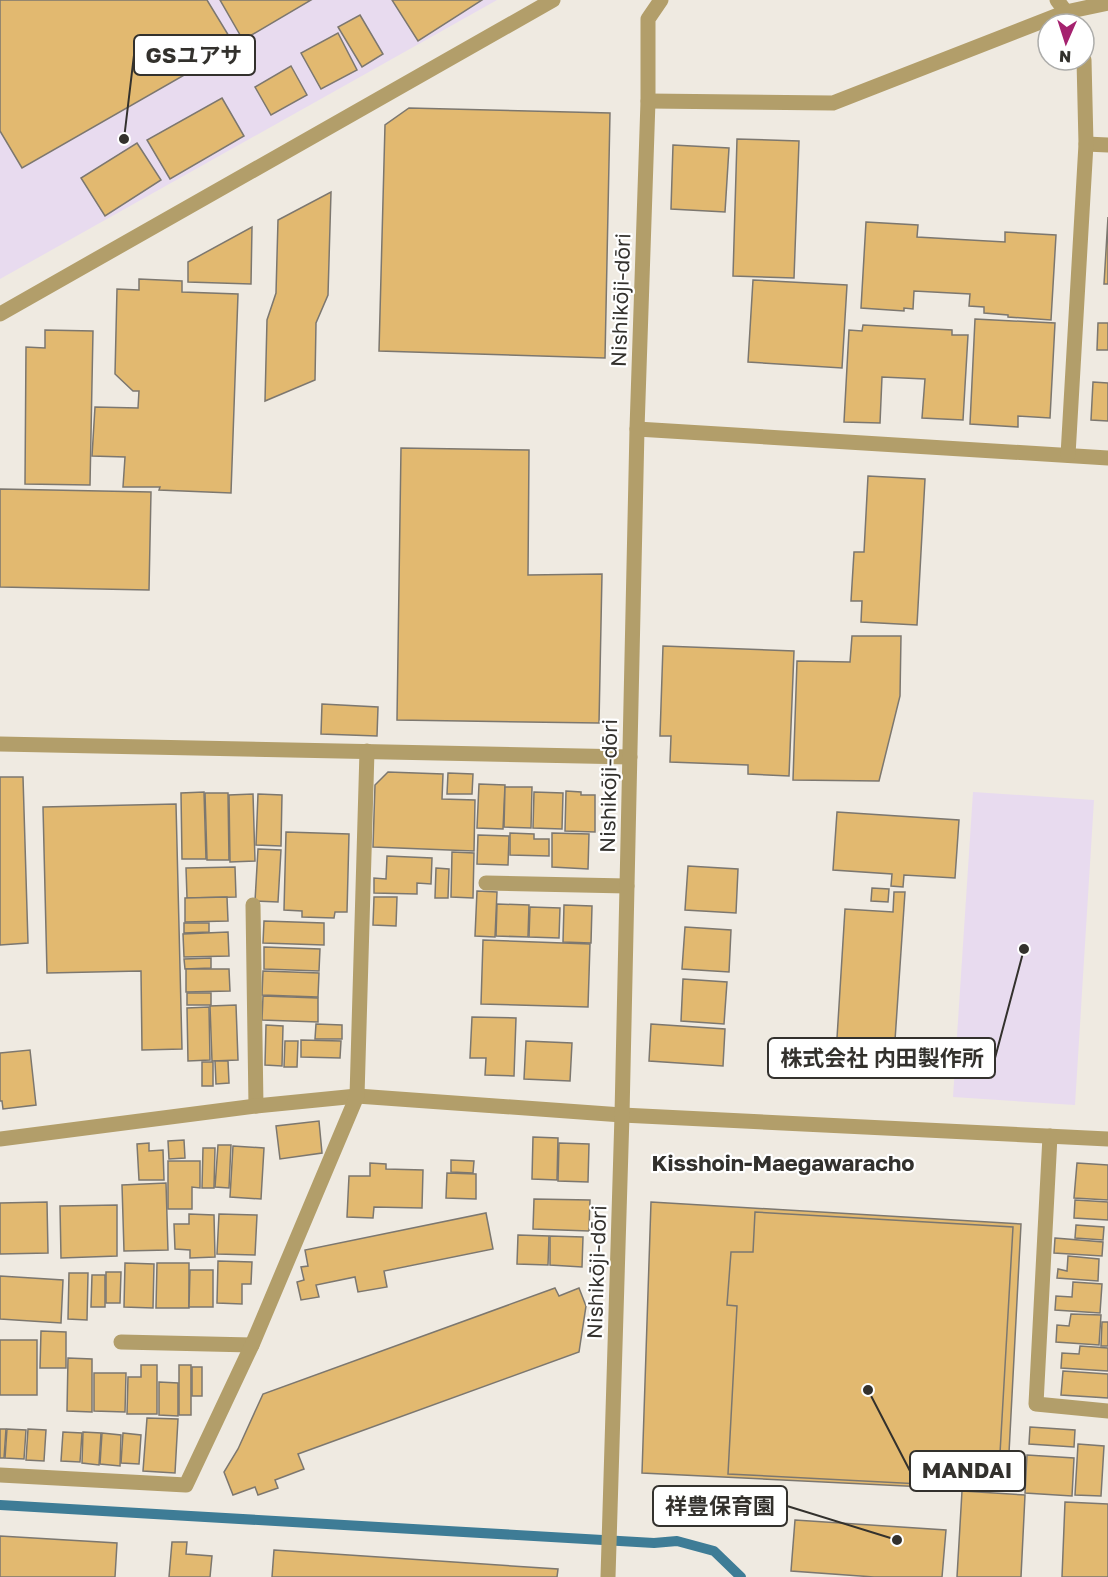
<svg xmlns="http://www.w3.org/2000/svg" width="1108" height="1577" font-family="'Golos Text','Noto Sans JP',sans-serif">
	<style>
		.industrial { fill: #e8dbef }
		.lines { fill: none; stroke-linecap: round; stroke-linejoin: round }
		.stream { stroke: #3e7c96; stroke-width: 10 }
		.building { fill: #e2b970; stroke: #7c776f; stroke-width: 1.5 }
		.minor { stroke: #b29e6a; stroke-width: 15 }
		.labels { text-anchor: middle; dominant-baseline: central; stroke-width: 4.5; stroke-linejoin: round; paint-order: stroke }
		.street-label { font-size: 21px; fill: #33312d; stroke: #fff }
		.neighbourhood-label { font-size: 22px; font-weight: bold; fill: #33312d; stroke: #fff }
		.leader { fill: none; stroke: #33312d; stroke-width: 2 }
		.callout-dot { fill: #33312d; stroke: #fff; stroke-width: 2 }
		.callout { fill: #fff; stroke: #33312d; stroke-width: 2 }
		.callout-label { font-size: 22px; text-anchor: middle; font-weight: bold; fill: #33312d }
	</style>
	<rect width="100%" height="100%" fill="#efeae1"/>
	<g class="industrial">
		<polygon points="0,0 497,0 0,279"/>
		<polygon points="973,792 1094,800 1075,1105 953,1097"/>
	</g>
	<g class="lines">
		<polyline class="stream" points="0,1505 654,1543 677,1541 714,1551 741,1577"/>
	</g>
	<g class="building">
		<polygon points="0,0 207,0 235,46 22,168 0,131"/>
		<polygon points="220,0 311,0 243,40"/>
		<polygon points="392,0 482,0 418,41"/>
		<polygon points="360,15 383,54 362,67 338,27"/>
		<polygon points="338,33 357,70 321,89 301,53"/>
		<polygon points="291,66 307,95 271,115 255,87"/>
		<polygon points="222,98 244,136 170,179 147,140"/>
		<polygon points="409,108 610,113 605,358 379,351 385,125"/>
		<polygon points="737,139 799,141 794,278 733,276"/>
		<polygon points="137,143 161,180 105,216 81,178"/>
		<polygon points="673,145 729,148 725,212 671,209"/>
		<polygon points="331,192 328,295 316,323 315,380 265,401 267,320 276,293 278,220"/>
		<polygon points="1108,217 1108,284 1104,284"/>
		<polygon points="866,222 918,225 917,237 1005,242 1005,232 1056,235 1051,320 1008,317 1008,315 984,313 984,307 969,306 970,294 914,291 913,309 904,308 904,311 861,308"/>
		<polygon points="252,227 251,284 188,282 188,262"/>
		<polygon points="139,279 182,281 182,292 238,294 231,493 159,490 160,487 123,487 125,457 92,456 95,407 138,408 139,391 133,391 115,374 117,289 139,290"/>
		<polygon points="753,280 847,285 842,368 748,362"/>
		<polygon points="975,319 1055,323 1050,418 1018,416 1018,427 970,424"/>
		<polygon points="1098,323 1108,323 1108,350 1097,350"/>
		<polygon points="863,325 952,330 952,335 968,335 963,420 922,418 925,379 882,377 880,423 844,422 849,330 862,331"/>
		<polygon points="45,330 93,331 90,485 25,484 26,347 45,348"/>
		<polygon points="1093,382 1108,383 1108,421 1091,420"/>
		<polygon points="401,448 529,450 528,575 602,574 599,723 397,720"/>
		<polygon points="868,476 925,479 917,625 861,622 862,601 851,601 854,552 864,552"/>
		<polygon points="0,489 151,492 149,590 0,587"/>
		<polygon points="852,636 901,636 900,696 879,781 793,780 797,661 850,662"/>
		<polygon points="663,646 794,651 789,776 748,774 748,765 670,762 671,736 660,736"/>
		<polygon points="322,704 378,707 377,736 321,734"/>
		<polygon points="388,772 443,774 442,799 475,800 474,851 373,847 375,785"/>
		<polygon points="448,773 473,774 472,794 447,794"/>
		<polygon points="0,777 23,777 28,943 0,945"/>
		<polygon points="479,784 505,785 503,829 477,828"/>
		<polygon points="505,787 532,787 531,828 504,827"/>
		<polygon points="566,791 581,792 581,795 595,795 595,832 565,831"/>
		<polygon points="204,792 206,859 182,859 181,793"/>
		<polygon points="534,792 563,793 562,829 533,828"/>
		<polygon points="205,793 228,793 229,860 207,860"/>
		<polygon points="253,794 255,861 230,862 229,795"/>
		<polygon points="258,794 282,795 281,846 256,845"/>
		<polygon points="176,804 182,1049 142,1050 141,971 47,973 43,807"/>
		<polygon points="837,812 959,820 955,878 904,875 903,887 891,886 892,874 833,870"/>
		<polygon points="286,832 349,834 347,912 335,912 334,918 302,917 302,911 284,910"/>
		<polygon points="510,833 534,834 534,839 549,839 549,856 510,855"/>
		<polygon points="552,833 589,834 588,869 552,867"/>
		<polygon points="478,835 509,836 508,865 477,864"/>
		<polygon points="258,849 281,850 278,902 255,901"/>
		<polygon points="452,852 474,853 473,898 451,897"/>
		<polygon points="387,856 432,858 431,884 417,883 417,894 374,893 374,878 386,879"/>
		<polygon points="688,866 738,869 736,913 685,910"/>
		<polygon points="235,867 236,897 187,898 186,868"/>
		<polygon points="436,868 449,869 448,898 435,898"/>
		<polygon points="872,888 889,889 888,902 871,901"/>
		<polygon points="477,891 497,892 495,937 475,936"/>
		<polygon points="894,892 905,892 894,1055 871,1053 872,1040 837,1038 845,909 893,912"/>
		<polygon points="227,897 228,921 185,922 185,898"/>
		<polygon points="374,897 397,897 396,926 373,925"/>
		<polygon points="497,904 529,905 528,937 496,936"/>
		<polygon points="564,905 592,906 591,943 563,942"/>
		<polygon points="530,907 560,908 559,938 529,937"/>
		<polygon points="264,921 324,923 324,945 263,943"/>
		<polygon points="184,923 209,923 209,932 184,933"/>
		<polygon points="685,927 731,930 729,972 682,969"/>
		<polygon points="228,932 229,956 184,957 183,934"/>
		<polygon points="483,940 590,944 588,1007 481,1004"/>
		<polygon points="264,947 320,949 319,971 264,969"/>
		<polygon points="211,958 211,968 185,969 184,959"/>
		<polygon points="186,969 229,969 230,991 186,992"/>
		<polygon points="263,971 319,973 318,997 262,995"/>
		<polygon points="683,979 727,982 724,1024 681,1021"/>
		<rect x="187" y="993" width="24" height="12"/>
		<polygon points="263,996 318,998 318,1022 262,1020"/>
		<polygon points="236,1005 238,1060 212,1061 210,1006"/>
		<polygon points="209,1007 210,1060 188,1061 187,1008"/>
		<polygon points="472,1017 516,1018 514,1076 485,1075 486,1058 470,1058"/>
		<polygon points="316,1024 342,1025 342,1039 315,1039"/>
		<polygon points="651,1024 725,1029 723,1066 649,1061"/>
		<polygon points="266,1025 283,1026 282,1066 265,1065"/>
		<polygon points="301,1040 341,1041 340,1058 301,1057"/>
		<polygon points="285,1041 298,1041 297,1067 284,1067"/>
		<polygon points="526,1041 572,1043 570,1081 524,1079"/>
		<polygon points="30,1050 36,1105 3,1109 2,1101 0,1101 0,1053"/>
		<polygon points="215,1061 228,1061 229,1083 216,1084"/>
		<rect x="202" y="1062" width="11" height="24"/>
		<polygon points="319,1121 322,1153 280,1159 276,1126"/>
		<polygon points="533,1137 558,1138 557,1180 532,1179"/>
		<polygon points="184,1140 185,1158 169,1159 168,1141"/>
		<polygon points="149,1143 149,1151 163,1150 164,1180 139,1180 137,1144"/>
		<polygon points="559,1143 589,1144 588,1182 558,1181"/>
		<polygon points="218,1145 231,1145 229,1188 215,1187"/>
		<polygon points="233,1146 264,1148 261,1199 230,1197"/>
		<polygon points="203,1148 215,1148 214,1188 202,1188"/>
		<polygon points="451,1160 474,1161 473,1173 451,1172"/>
		<polygon points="168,1161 200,1161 200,1188 192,1187 192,1209 168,1209"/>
		<polygon points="370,1163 386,1164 386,1169 423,1170 422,1208 374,1207 373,1218 347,1217 349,1176 370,1176"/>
		<polygon points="1077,1163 1108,1165 1108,1200 1074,1198"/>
		<polygon points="447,1173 476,1174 476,1199 446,1198"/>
		<polygon points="166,1183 168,1250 124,1251 122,1185"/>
		<polygon points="534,1199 590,1200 589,1231 533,1229"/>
		<polygon points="1075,1200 1108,1202 1108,1220 1074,1218"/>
		<polygon points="47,1202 48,1253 0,1254 0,1203"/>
		<polygon points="651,1202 1021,1224 1007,1491 642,1473"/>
		<polygon points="117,1205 117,1256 61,1258 60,1206"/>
		<polygon points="755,1212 1013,1227 998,1488 728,1474 737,1306 727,1305 731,1252 753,1252"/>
		<polygon points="486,1213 493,1249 384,1271 387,1287 358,1292 355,1277 316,1285 319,1297 301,1300 297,1282 304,1280 301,1267 308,1266 305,1250"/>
		<polygon points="189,1214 214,1215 215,1257 190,1258 190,1250 175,1249 174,1224 189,1224"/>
		<polygon points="219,1214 257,1215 255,1255 217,1254"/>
		<polygon points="1076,1225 1104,1227 1103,1240 1075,1238"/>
		<polygon points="518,1235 549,1236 548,1265 517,1264"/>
		<polygon points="550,1236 583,1237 582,1267 550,1265"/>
		<polygon points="1055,1238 1103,1242 1102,1256 1054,1253"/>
		<polygon points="1068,1256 1099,1259 1098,1281 1057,1278 1058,1269 1067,1271"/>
		<polygon points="218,1261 252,1262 251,1284 242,1284 242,1304 217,1303"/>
		<polygon points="125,1263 154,1264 153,1308 124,1307"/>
		<polygon points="157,1263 189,1263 189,1308 156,1308"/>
		<polygon points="190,1270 213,1270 213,1307 189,1307"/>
		<polygon points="106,1272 121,1272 120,1303 106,1303"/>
		<polygon points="69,1273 88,1273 87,1320 68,1319"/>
		<polygon points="92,1275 105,1275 105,1307 91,1307"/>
		<polygon points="0,1276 63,1280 61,1323 0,1319"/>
		<polygon points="1073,1282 1102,1284 1100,1313 1055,1310 1056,1296 1072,1297"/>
		<polygon points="555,1288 559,1296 579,1288 586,1306 579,1352 298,1454 304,1469 275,1480 278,1488 258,1495 255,1487 233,1495 224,1472 238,1449 263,1394"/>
		<polygon points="1071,1314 1101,1315 1099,1345 1056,1342 1057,1325 1069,1326"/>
		<polygon points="1102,1322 1108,1322 1108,1346 1101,1346"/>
		<polygon points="41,1331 66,1332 66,1368 40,1368"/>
		<rect x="0" y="1340" width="37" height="55"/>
		<polygon points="1080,1346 1108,1348 1108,1371 1061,1368 1062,1353 1079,1354"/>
		<polygon points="68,1358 92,1359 92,1412 67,1411"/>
		<polygon points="141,1365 157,1365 157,1414 127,1414 128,1377 141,1377"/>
		<rect x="179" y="1365" width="12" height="50"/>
		<rect x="192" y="1367" width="10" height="29"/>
		<polygon points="1063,1371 1108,1374 1108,1398 1061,1395"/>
		<polygon points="94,1373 126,1373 125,1412 94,1411"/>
		<polygon points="159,1382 178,1383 178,1416 159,1415"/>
		<polygon points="147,1418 178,1419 175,1473 143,1471"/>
		<polygon points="1030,1427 1075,1430 1074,1447 1029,1444"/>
		<polygon points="0,1429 6,1429 4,1458 0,1458"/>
		<polygon points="7,1429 26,1430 24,1459 5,1458"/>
		<polygon points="28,1429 46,1430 44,1461 26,1460"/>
		<polygon points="63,1432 82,1433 80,1462 61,1461"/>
		<polygon points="83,1432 101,1433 99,1465 82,1463"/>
		<polygon points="102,1433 121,1435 120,1466 100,1464"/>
		<polygon points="123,1433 141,1435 139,1464 121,1463"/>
		<polygon points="1078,1444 1104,1446 1101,1496 1075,1495"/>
		<polygon points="1027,1455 1074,1458 1072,1496 1025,1493"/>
		<polygon points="962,1491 1025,1495 1021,1577 957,1577"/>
		<polygon points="1065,1502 1108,1504 1108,1577 1062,1577"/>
		<polygon points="795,1520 946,1530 942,1577 874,1577 791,1571"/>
		<polygon points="0,1536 117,1543 115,1577 0,1577"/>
		<polygon points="172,1542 187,1542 186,1554 212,1556 210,1577 169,1577"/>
		<polygon points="274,1550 558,1569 557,1577 272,1577"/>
	</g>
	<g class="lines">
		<g class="minor">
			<polyline points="1057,0 1066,12 1072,24"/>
			<polyline points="648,101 833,103 1066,12 1108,3"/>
			<polyline points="1086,144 1108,145"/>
			<polyline points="0,314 553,0"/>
			<polyline points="637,429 1108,458"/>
			<polyline points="1068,455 1086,144 1084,60"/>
			<polyline points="0,744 630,757"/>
			<polyline points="486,883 627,886"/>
			<polyline points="253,905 256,1106"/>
			<polyline points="1050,1136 1036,1404 1108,1411"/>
			<polyline points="0,1139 256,1106 357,1096 622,1115 1108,1139"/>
			<polyline points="121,1342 252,1345"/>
			<polyline points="0,1475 186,1485 252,1345 357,1096 367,751"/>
			<polyline points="608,1577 622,1115 637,429 648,101 648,19 661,0"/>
		</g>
	</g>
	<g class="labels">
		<g class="street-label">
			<text transform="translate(620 300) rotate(-88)">Nishikōji-dōri</text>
			<text transform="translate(608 786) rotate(-89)">Nishikōji-dōri</text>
			<text transform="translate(596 1272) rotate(-88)">Nishikōji-dōri</text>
		</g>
		<g class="neighbourhood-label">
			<text x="783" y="1162">Kisshoin-Maegawaracho</text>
		</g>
	</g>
	<path class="leader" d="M124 139L134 55M1024 949L995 1058M868 1390L910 1471M897 1540L787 1506"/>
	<g class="callout-dot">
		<circle cx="124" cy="139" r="6"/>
		<circle cx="1024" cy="949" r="6"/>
		<circle cx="868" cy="1390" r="6"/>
		<circle cx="897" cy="1540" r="6"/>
	</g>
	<g class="callout">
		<rect x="134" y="35" width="121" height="40" rx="6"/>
		<rect x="768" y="1038" width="227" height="40" rx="6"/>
		<rect x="910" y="1451" width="115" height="40" rx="6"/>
		<rect x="653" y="1486" width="134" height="40" rx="6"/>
	</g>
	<g class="callout-label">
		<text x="194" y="63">GSユアサ</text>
		<text x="882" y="1066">株式会社 内田製作所</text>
		<text x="967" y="1478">MANDAI</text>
		<text x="720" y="1514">祥豊保育園</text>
	</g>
	<g transform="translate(1066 42) rotate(183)"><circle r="28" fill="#ffffff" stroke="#adadab" stroke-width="1.5"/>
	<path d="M0-4.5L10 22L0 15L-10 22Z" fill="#a5226f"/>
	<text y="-9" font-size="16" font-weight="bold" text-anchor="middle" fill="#33312d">N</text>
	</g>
</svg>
